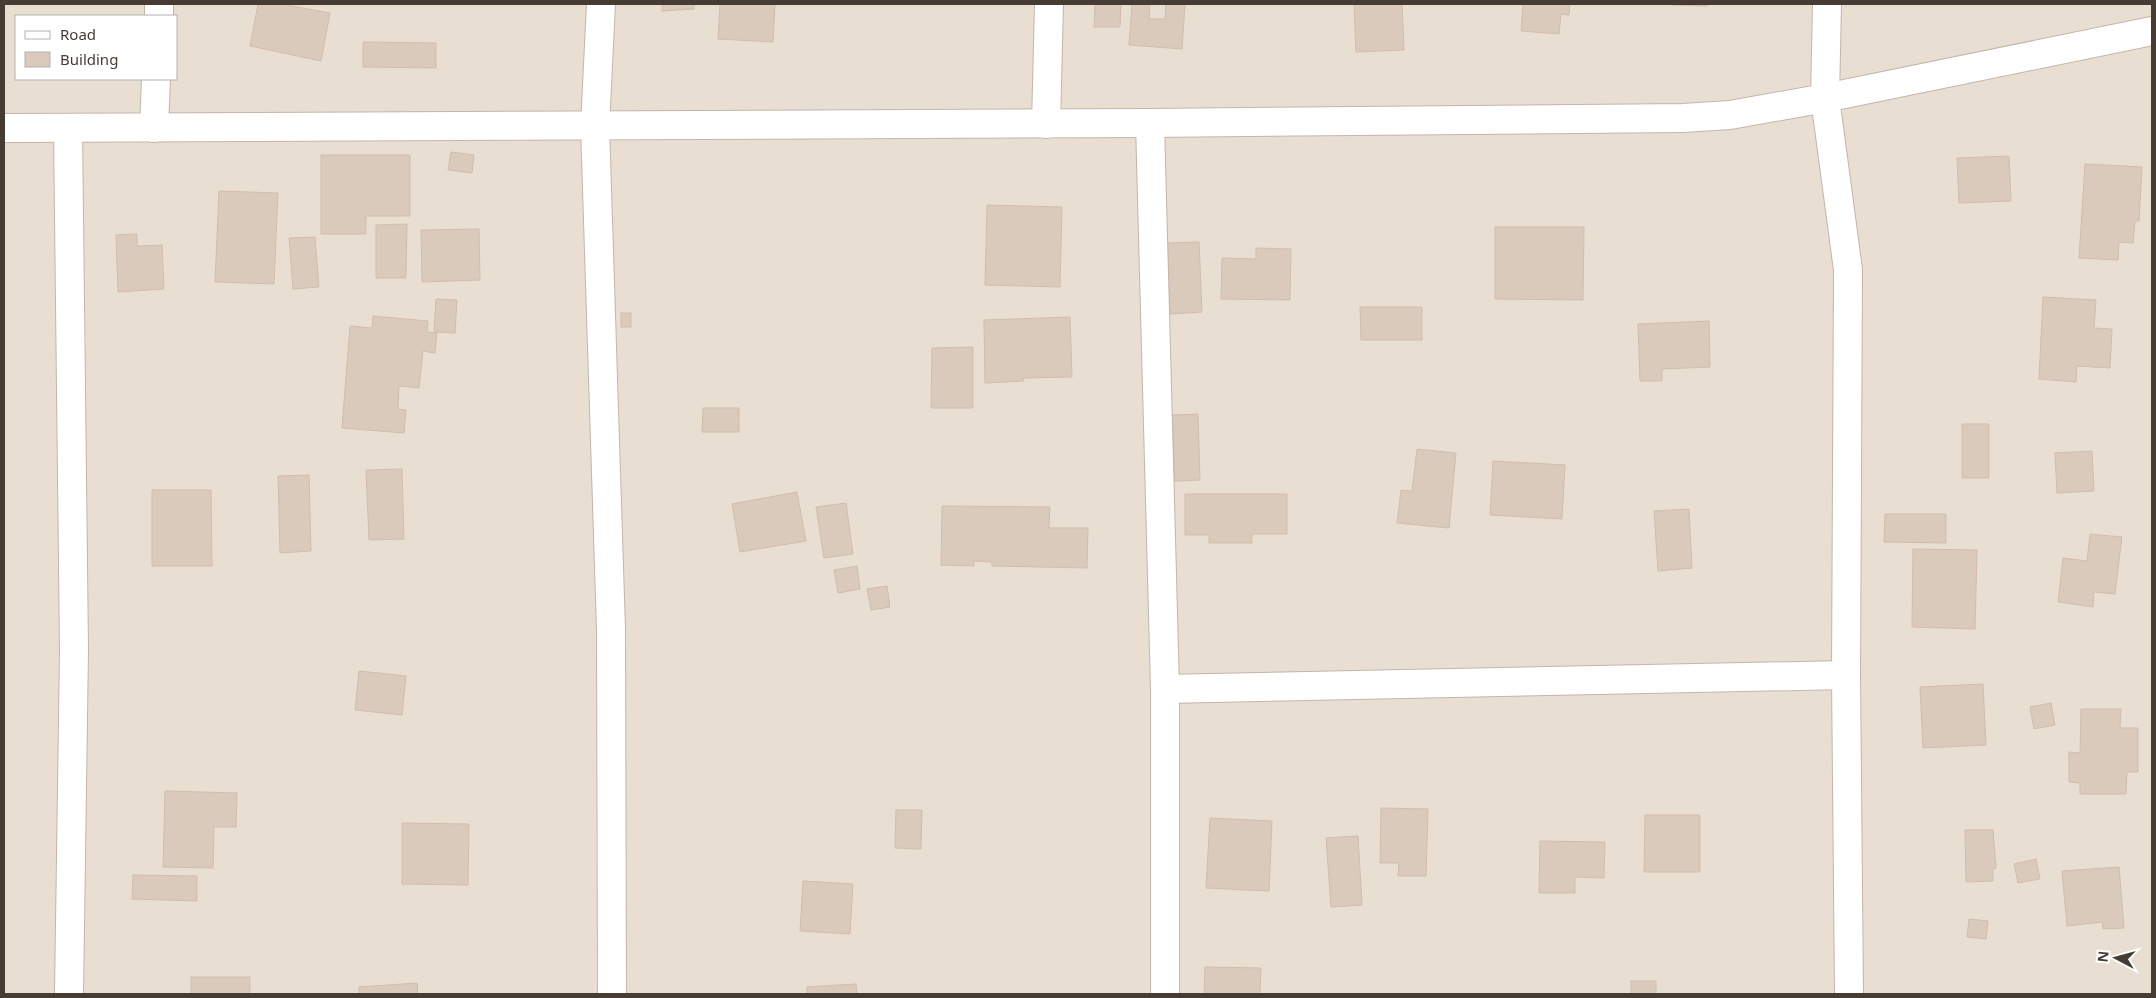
<svg xmlns="http://www.w3.org/2000/svg" width="2156" height="998" font-family="'Noto Sans',sans-serif">
	<style>
		.residential { fill: #e9ded2; fill-rule: evenodd }
		.building { fill: #dacabc; stroke: #d2bdab }
		.lines { fill: none; stroke-linecap: round; stroke-linejoin: round }
		.minor-casing { stroke: #c3b6a9; stroke-width: 30 }
		.minor { stroke: #fff; stroke-width: 28 }
	</style>
	<rect width="100%" height="100%" fill="#f4ede4"/>
	<path class="residential" d="M 4,4 L 2152,4 L 2152,994 L 4,994 ZM 16,16 L 176,16 L 176,79 L 16,79 Z"/>
	<g class="building">
		<polygon points="258,4 281,4 330,13 321,61 250,46"/>
		<polygon points="662,4 694,4 694,9 662,11"/>
		<polygon points="720,4 775,4 773,42 718,39"/>
		<polygon points="1095,4 1121,4 1120,27 1094,27"/>
		<polygon points="1132,4 1150,4 1149,19 1165,19 1166,4 1185,4 1182,49 1129,45"/>
		<polygon points="1354,4 1402,4 1404,50 1356,52"/>
		<polygon points="1523,4 1570,4 1569,15 1561,14 1559,34 1521,31"/>
		<polygon points="1671,4 1708,4 1708,6 1671,5"/>
		<polygon points="363,42 436,43 436,68 363,67"/>
		<polygon points="451,152 474,155 472,173 448,170"/>
		<polygon points="321,155 410,155 410,216 366,216 366,234 321,234"/>
		<polygon points="2009,156 2011,201 1959,203 1957,158"/>
		<polygon points="2085,164 2142,167 2139,221 2135,221 2133,243 2119,242 2118,260 2079,258"/>
		<polygon points="219,191 278,193 274,284 215,282"/>
		<polygon points="987,205 1062,207 1060,287 985,285"/>
		<polygon points="407,224 406,278 376,278 376,225"/>
		<polygon points="1495,227 1584,227 1583,300 1495,299"/>
		<polygon points="479,229 480,280 422,282 421,230"/>
		<polygon points="137,234 137,246 162,245 164,289 118,292 116,235"/>
		<polygon points="315,237 319,287 293,289 289,238"/>
		<polygon points="1199,242 1202,312 1170,314 1167,243"/>
		<polygon points="1256,248 1291,249 1290,300 1221,299 1222,258 1256,259"/>
		<polygon points="2043,297 2096,300 2094,328 2112,329 2110,368 2077,366 2076,382 2039,379"/>
		<polygon points="436,299 457,300 455,333 434,332"/>
		<polygon points="1360,307 1422,307 1422,340 1361,340"/>
		<rect x="621" y="313" width="10" height="14"/>
		<polygon points="373,316 428,321 427,332 437,333 435,353 423,351 419,388 399,386 398,409 406,410 404,433 342,428 350,326 372,328"/>
		<polygon points="1070,317 1072,377 1023,378 1024,381 985,383 984,320"/>
		<polygon points="1709,321 1710,367 1662,369 1662,381 1640,381 1638,324"/>
		<polygon points="973,347 973,408 931,408 932,348"/>
		<polygon points="703,408 739,408 739,432 702,432"/>
		<polygon points="1198,414 1200,480 1175,481 1172,415"/>
		<rect x="1962" y="424" width="27" height="54"/>
		<polygon points="1417,449 1456,453 1449,528 1397,523 1401,490 1412,491"/>
		<polygon points="2092,451 2094,491 2057,493 2055,453"/>
		<polygon points="1493,461 1565,465 1562,519 1490,515"/>
		<polygon points="402,469 404,539 369,540 366,470"/>
		<polygon points="309,475 311,551 280,553 278,476"/>
		<polygon points="152,490 211,490 212,566 152,566"/>
		<polygon points="797,492 806,541 740,552 732,504"/>
		<polygon points="1185,494 1287,494 1287,534 1252,534 1252,543 1209,543 1209,535 1185,535"/>
		<polygon points="846,503 853,554 824,558 816,507"/>
		<polygon points="942,506 1050,507 1049,528 1088,528 1087,568 992,566 992,562 974,561 974,566 941,565"/>
		<polygon points="1689,509 1692,568 1658,571 1654,511"/>
		<polygon points="1885,514 1946,514 1946,543 1884,542"/>
		<polygon points="2090,534 2122,537 2115,594 2094,592 2093,607 2058,602 2063,558 2087,561"/>
		<polygon points="1913,549 1977,550 1975,629 1912,627"/>
		<polygon points="857,566 860,589 838,593 834,570"/>
		<polygon points="887,586 890,607 871,610 867,589"/>
		<polygon points="359,671 406,676 402,715 355,710"/>
		<polygon points="1983,684 1986,745 1923,748 1920,687"/>
		<polygon points="2051,703 2055,725 2034,729 2030,707"/>
		<polygon points="2081,709 2121,709 2120,728 2138,728 2138,772 2127,772 2126,794 2080,794 2080,783 2069,782 2069,752 2080,753"/>
		<polygon points="165,791 237,793 236,827 214,827 213,868 163,867"/>
		<polygon points="1381,808 1428,809 1426,876 1398,876 1399,863 1380,863"/>
		<polygon points="896,810 922,810 921,849 895,848"/>
		<polygon points="1645,815 1700,815 1700,872 1644,872"/>
		<polygon points="1210,818 1272,821 1269,891 1206,888"/>
		<polygon points="402,823 469,824 468,885 402,884"/>
		<polygon points="1965,830 1993,830 1996,868 1993,869 1993,881 1966,882"/>
		<polygon points="1358,836 1362,905 1331,907 1326,838"/>
		<polygon points="1540,841 1605,842 1604,878 1575,877 1575,893 1539,893"/>
		<polygon points="2036,859 2040,879 2018,883 2014,864"/>
		<polygon points="2119,867 2124,928 2103,929 2102,922 2067,926 2062,871"/>
		<polygon points="133,875 197,876 197,901 132,899"/>
		<polygon points="803,881 853,884 850,934 800,931"/>
		<polygon points="1969,919 1988,921 1986,939 1967,937"/>
		<polygon points="1205,967 1261,968 1260,994 1204,994"/>
		<rect x="191" y="977" width="59" height="17"/>
		<rect x="1631" y="981" width="25" height="13"/>
		<polygon points="417,983 418,994 359,994 359,987"/>
		<polygon points="856,984 857,994 807,994 807,987"/>
	</g>
	<g class="lines">
		<defs>
			<g id="minor">
				<polyline points="601,4 595,126 611,630 612,994"/>
				<polyline points="1827,4 1825,98 1848,270 1846,675 1849,994"/>
				<polyline points="159,16 159,4"/>
				<polyline points="1150,123 1165,689 1165,994"/>
				<polyline points="1046,124 1049,4"/>
				<polyline points="4,128 1150,123 1683,118 1730,115 1825,98 2152,31"/>
				<polyline points="154,128 156,79"/>
				<polyline points="68,129 74,650 69,994"/>
				<polyline points="1165,689 1846,675"/>
			</g>
		</defs>
		<use href="#minor" class="minor-casing"/>
		<use href="#minor" class="minor"/>
	</g>
	<rect width="2156" height="998" fill="none" stroke="#473c33" stroke-width="10"/>
	<rect x="15" y="15" width="162" height="65" fill="#ffffff" stroke="#b5b1ad"/>
	<rect x="25" y="31" width="25" height="8" fill="#ffffff" stroke="#b5b1ad"/>
	<text x="60" y="40" font-size="15" fill="#473c33">Road</text>
	<rect x="25" y="52" width="25" height="15" fill="#dacabc" stroke="#b5b1ad"/>
	<text x="60" y="65" font-size="15" fill="#473c33">Building</text>
	<g transform="translate(2116 958) rotate(276)" stroke="#ffffff" stroke-width="4" paint-order="stroke">
	<path d="M0-4L9 19L0 12L-9 19Z" fill="#473c33"/>
	<text y="-8" font-size="14" font-weight="bold" text-anchor="middle" fill="#473c33">N</text>
	</g>
</svg>
